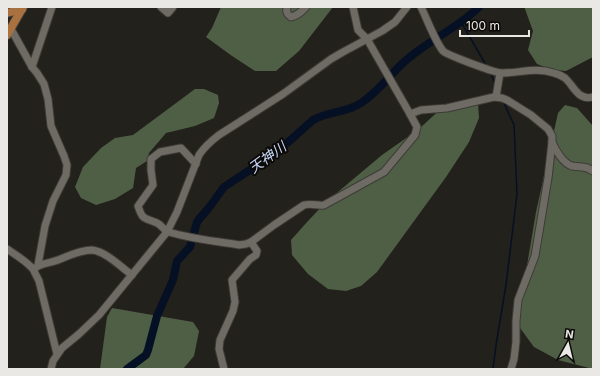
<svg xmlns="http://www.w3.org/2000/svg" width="600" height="376" font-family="Inter,'Noto Sans JP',sans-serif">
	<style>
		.forest { fill: #4f5f46 }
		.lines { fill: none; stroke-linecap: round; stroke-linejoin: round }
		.stream { stroke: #061024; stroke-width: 1.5 }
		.river { stroke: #061024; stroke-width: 8 }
		.minor-casing { stroke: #3e3b37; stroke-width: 9 }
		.major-casing { stroke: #3e3b37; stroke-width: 10 }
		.minor { stroke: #6e6b64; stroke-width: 7 }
		.major { stroke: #a97040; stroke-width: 8 }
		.labels { text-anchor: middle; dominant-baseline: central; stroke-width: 4; stroke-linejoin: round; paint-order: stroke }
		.water-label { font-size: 14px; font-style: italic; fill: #c8d8f6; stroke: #0c0a08 }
	</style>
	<rect width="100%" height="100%" fill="#23211b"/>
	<g class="forest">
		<polygon points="221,7 333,7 299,51 276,71 255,71 232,56 206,37 212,28"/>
		<polygon points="525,7 593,7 593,57 566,71 552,70 537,64 528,50 533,31 525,9"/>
		<polygon points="195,89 204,89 218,95 219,103 214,118 195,126 166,133 149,153 147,161 136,168 133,188 115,199 96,205 81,198 75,187 83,167 101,148 115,138 133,135"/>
		<polygon points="464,102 478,103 479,118 469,142 446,177 377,272 361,286 346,291 328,289 308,274 292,255 291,240 308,221 326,202 382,155 419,129 446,104"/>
		<polygon points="565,105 577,108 593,126 593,369 558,360 534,347 520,328 520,307 536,212 558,113"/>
		<polygon points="112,308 193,322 199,331 194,356 183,369 100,369 107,317"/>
	</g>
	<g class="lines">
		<g class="stream">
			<polyline points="461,22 486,65"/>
			<polyline points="490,72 496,85"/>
			<polyline points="493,369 496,345 506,285 517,194 514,125 503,101"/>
		</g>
		<path class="river" d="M 127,369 L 146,355 L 148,350 L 157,316 L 173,280 L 177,261 L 190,247 L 197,222 L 200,218 L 208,209 L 224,187 L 277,152 L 313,120 C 328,111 347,113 361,103 C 378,92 389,76 403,63 C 426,41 457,29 479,7"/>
		<defs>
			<g id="minor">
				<polyline points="161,7 168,13 173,7"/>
				<path d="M 287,7 C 286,12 287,14 291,17 C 297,16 301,12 306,7"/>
				<path d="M 421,7 C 427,19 435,41 443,51 C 447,55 495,73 502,73 C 520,73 536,67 554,73 C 558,74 562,76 565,78 C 574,86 578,101 593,97"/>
				<polyline points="11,29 32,67 37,73 44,84 48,99 51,126 64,156 67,165 66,175 53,201 45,226 38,265"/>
				<polyline points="32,67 52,7"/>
				<polyline points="496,97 500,73"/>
				<polyline points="410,114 421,110 447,108 494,97 502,98 507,100 531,115 548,129 552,136 552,142 548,178 535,256 518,300 516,321 516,342 514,359 511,369"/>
				<path d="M 552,142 C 555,150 564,164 572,166 C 582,168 584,165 593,171"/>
				<path d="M 196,164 L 181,148 L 160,152 L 151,159 L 151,170 L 153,185 L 138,206 C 143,221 144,217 157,223 C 162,225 164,231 169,232 C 191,239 216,241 239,245 L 246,244 L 251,242 L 274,225 L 304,205 C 311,203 317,206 324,205 L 384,172 L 415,135 L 417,127 L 410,114 L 367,39 L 358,30 L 353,7"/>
				<path d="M 7,249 C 16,255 26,261 33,269 C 35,273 37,277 39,281 L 57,354"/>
				<path d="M 35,268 C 41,263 51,263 58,260 C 68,256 80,250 92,250 C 105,251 121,267 132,275"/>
				<path d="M 51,369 L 53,361 L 62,348 L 79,334 L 99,315 L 167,232 L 177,212 L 199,155 C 205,146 211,141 219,135 L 283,94 L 331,59 L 343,52 L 382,31 L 395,22 L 407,7"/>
				<polyline points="224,369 219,349 220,340 233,311 235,302 232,280 250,259 256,255 257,251 251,242"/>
			</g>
			<g id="major">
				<polyline points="7,13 22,9"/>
				<polyline points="7,35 23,7"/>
			</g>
		</defs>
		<use href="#minor" class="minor-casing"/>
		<use href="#major" class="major-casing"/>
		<use href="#minor" class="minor"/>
		<use href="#major" class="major"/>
	</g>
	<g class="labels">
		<g class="water-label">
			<text transform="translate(267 157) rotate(-36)">天神川</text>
		</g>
	</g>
	<rect width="600" height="376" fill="none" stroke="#eae8e4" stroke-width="16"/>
	<g transform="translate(568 344) rotate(8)" stroke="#0c0a08" stroke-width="3" paint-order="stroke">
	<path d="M0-3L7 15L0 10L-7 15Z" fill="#eae8e4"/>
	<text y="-6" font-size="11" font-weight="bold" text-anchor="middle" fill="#eae8e4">N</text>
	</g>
	<path d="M460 30v6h69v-6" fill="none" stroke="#eae8e4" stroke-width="2"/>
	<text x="466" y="30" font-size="12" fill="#eae8e4" stroke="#0c0a08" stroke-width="3" paint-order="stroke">100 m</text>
</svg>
